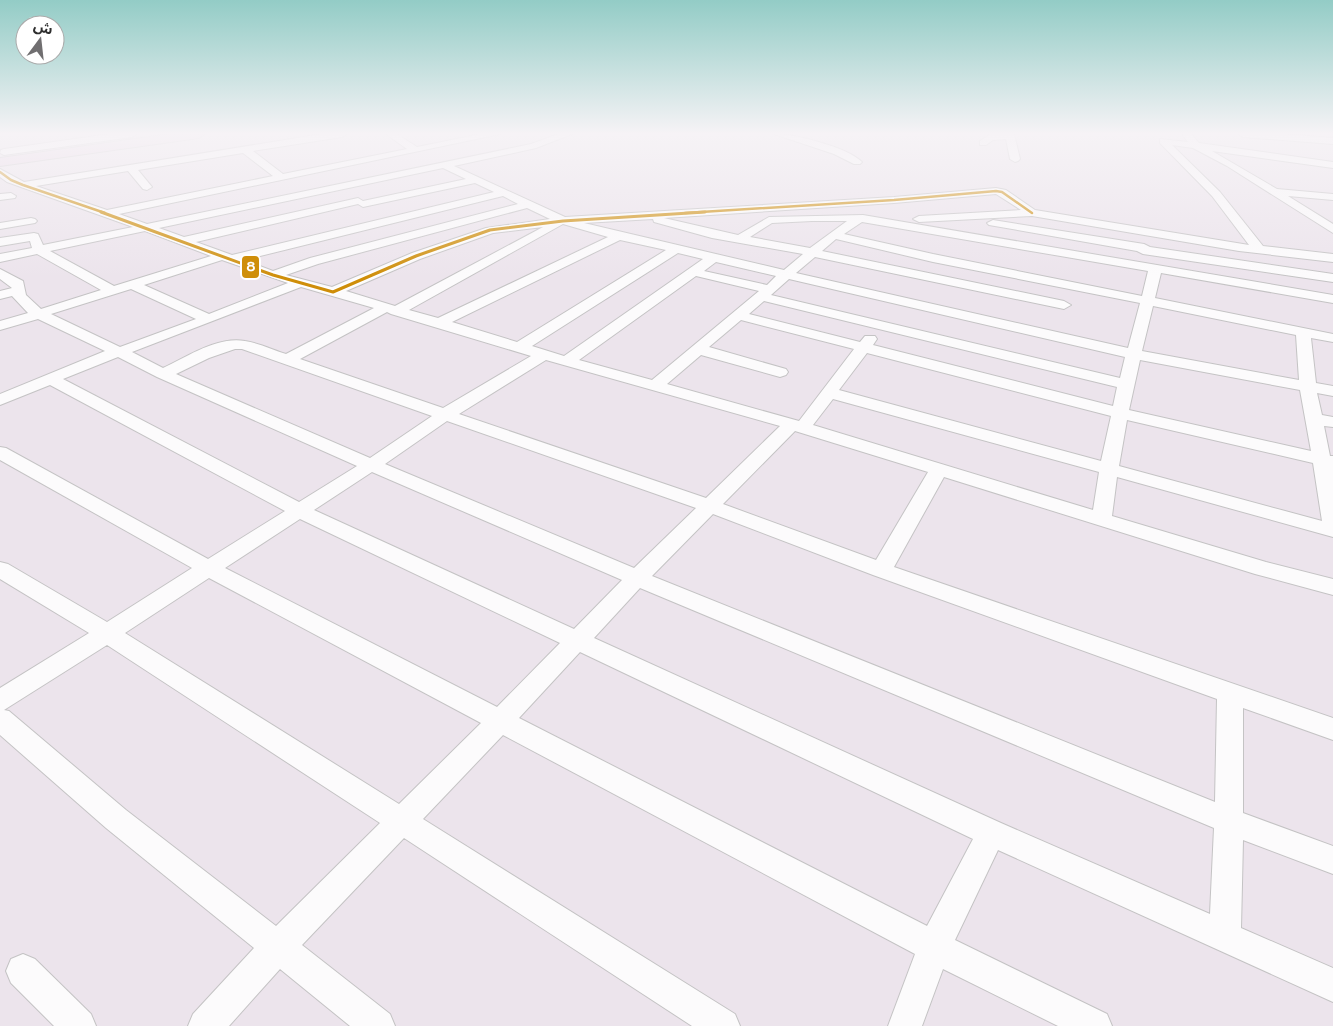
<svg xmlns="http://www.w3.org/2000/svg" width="1333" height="1026" font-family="'Varela Round','Noto Sans Arabic',sans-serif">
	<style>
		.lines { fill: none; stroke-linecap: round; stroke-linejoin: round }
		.street-casing { stroke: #c4c3c4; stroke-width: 2 }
		.primary-casing { stroke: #c6c4c6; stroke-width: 2 }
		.street { fill: #fcfbfc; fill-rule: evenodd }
		.primary { fill: #e9d5e6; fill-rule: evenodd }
		.bus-1-far1-casing { stroke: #fff; stroke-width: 4.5 }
		.bus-1-casing { stroke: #fff; stroke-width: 5.5 }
		.bus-1-far1 { stroke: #cf8e09; stroke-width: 2.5 }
		.bus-1 { stroke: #cf8e09; stroke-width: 3 }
		.line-badge { stroke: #fff; stroke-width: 2 }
		.badge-label { font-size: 14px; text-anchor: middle; font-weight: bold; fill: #fff }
	</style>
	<rect width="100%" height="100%" fill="#ece4ec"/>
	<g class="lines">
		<defs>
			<g id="street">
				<polygon points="110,134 136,134 132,137 4,155 0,153 1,150 4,149"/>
				<path d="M 322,134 L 346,134 L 342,137 L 253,151 L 283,174 L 407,149 L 386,134 L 397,134 L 417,147 L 481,134 L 500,134 L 119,214 L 147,224 L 531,144 L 558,134 L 572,134 L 536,148 L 454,166 L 565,217 L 894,197 L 996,188 L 1006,190 L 1035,210 L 1249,245 L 1212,196 L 1160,143 L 1160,139 L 1188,142 L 1182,134 L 1191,134 L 1199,143 L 1333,162 L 1333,168 L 1212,151 L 1277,189 L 1333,194 L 1333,200 L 1288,196 L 1333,224 L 1333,233 L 1227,166 L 1193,148 L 1172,145 L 1220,192 L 1263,246 L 1333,254 L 1333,262 L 1239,251 L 1032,216 L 919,222 L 913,219 L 919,216 L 1021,210 L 996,194 L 894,203 L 664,218 L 738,235 L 769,217 L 863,215 L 1333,295 L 1333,303 L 1161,273 L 1155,298 L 1333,334 L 1333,342 L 1311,338 L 1316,383 L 1333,386 L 1333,396 L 1317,393 L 1322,415 L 1333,417 L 1333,427 L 1324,426 L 1330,456 L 1333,456 L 1333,537 L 1117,477 L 1112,516 L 1266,562 L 1333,579 L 1333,595 L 1255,574 L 944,477 L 894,567 L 1333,718 L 1333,740 L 1243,708 L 1243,813 L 1333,846 L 1333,874 L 1243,840 L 1241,928 L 1333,968 L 1333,1002 L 998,850 L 955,940 L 1107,1014 L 1112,1026 L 1058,1026 L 943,969 L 922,1026 L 888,1026 L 915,954 L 503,735 L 423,819 L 735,1014 L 740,1026 L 692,1026 L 404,838 L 302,945 L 390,1014 L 395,1026 L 350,1026 L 280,969 L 229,1026 L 188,1026 L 193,1014 L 254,948 L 106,828 L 0,735 L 0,688 L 89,633 L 0,579 L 0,562 L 8,564 L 107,622 L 192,568 L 0,460 L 0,447 L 6,448 L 208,559 L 285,511 L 50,385 L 0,405 L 0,394 L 105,351 L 38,319 L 0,330 L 0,321 L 28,313 L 12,296 L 0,299 L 0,291 L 12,288 L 0,279 L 0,269 L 23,281 L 26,295 L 41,309 L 101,290 L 37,254 L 0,262 L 0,254 L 32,248 L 30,241 L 0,246 L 0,238 L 34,233 L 38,234 L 43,245 L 133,227 L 7,182 L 0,177 L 0,169 L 24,182 ZM 243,153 L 273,176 L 107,210 L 36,186 L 128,171 L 143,189 L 147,190 L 152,187 L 138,170 ZM 443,168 L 466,179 L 363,201 L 358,198 L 184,237 L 159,228 ZM 475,183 L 494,192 L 232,255 L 196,242 L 358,204 L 363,207 ZM 503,196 L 518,204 L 310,258 L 273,271 L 244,260 ZM 527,208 L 550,219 L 486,228 L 412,253 L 332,287 L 286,275 L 318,264 ZM 653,219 L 654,222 L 712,238 L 803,254 L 784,270 L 584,223 ZM 812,221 L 847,221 L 810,248 L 750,237 L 772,223 ZM 862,222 L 1148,271 L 1142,296 L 933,254 L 844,234 ZM 563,224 L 608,237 L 438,318 L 409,310 ZM 543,227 L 395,306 L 346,291 L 420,259 L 493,233 ZM 145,231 L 211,256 L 114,286 L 50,251 ZM 836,239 L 933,262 L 1140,303 L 1128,348 L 796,273 L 815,257 L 1064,309 L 1071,305 L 1064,301 L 822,251 ZM 620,240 L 666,250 L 517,342 L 452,322 ZM 678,253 L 703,259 L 564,356 L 532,346 ZM 222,260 L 288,283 L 209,314 L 144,285 ZM 716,262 L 776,276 L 767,285 L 704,271 ZM 696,276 L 759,291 L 652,380 L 579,360 ZM 789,279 L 1125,357 L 1120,378 L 771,295 ZM 301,287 L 374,308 L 286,354 C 273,350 259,343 245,341 C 217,336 187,357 163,368 L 132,352 ZM 131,289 L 196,319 L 120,347 L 51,314 ZM 764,301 L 1117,387 L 1113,406 L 873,345 L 877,339 L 875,336 L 865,336 L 860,342 L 749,314 ZM 1153,306 L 1296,335 L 1299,380 L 1142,351 ZM 387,312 L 391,314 L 531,356 L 443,408 L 300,359 ZM 741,320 L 854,349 L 799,421 L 667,384 L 701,355 L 780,377 L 786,375 L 788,372 L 786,369 L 709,347 ZM 235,349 L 242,349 L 432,416 L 370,458 L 176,374 L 209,358 ZM 867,353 L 1111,416 L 1101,461 L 839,390 ZM 118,357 L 157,377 L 357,466 L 299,502 L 63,379 ZM 546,360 L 780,426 L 706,498 L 459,414 ZM 1140,360 L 1300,390 L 1311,451 L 1129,410 ZM 833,399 L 1099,472 L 1093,510 L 813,425 ZM 1127,420 L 1313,463 L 1322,521 L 1119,466 ZM 447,421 L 696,508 L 634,568 L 385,464 ZM 795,431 L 928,472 L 876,560 L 723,504 ZM 372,472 L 622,580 L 574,629 L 314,510 ZM 713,514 L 873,575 L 1217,699 L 1215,802 L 652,576 ZM 300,519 L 560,643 L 497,707 L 225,568 ZM 209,578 L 481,723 L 399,804 L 125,633 ZM 640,588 L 1214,828 L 1210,914 L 1001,823 L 594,638 ZM 107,645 L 380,823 L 276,926 L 126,810 L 9,711 L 4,710 ZM 580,652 L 973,839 L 927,926 L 519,718 Z"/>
				<path d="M 774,134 C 795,134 847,147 862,162 L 860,164 L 854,164 L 834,154 Z"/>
				<polygon points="991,134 1014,134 1020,159 1018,161 1015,162 1010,159 1006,139 993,140 986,145 980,145 980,141"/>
				<polygon points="1239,134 1283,134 1333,138 1333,144 1243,137"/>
				<polygon points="11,193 16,196 15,198 0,200 0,194"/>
				<polygon points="31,218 35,219 37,221 35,223 0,229 0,223"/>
				<polygon points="993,220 1144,244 1150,247 1333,274 1333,282 1143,254 1137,251 989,225 987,223"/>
				<polygon points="23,954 35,959 91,1014 96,1026 54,1026 11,983 6,971 11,959"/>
			</g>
			<polygon id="primary" points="170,134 205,134 199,138 0,166 0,158"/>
		</defs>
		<use href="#street" class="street-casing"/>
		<use href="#primary" class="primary-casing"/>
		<use href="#street" class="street"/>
		<use href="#primary" class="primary"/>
		<defs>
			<g id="bus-1-far1">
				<polyline points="0,172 11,180 23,185 105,213"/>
				<polyline points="685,213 894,200 996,191 1002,192 1032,213"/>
			</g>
			<polyline id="bus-1" points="101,212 273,275 333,292 416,256 490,230 563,221 705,212"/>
		</defs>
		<use href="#bus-1-far1" class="bus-1-far1-casing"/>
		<use href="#bus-1" class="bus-1-casing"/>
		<use href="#bus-1-far1" class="bus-1-far1"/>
		<use href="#bus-1" class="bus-1"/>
	</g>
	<linearGradient id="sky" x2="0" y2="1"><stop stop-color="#93ccc6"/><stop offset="0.48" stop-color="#f6f3f6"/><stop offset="1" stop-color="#f6f3f6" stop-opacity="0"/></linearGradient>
	<rect width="1333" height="278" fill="url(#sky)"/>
	<rect class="line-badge" x="241" y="255" width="19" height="24" rx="5" fill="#cf8e09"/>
	<g class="badge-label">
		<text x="251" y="271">8</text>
	</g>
	<g transform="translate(40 40) rotate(15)"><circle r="24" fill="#ffffff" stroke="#ababab"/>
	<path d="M0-4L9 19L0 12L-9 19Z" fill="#706e70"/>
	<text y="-8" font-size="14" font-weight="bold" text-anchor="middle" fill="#2e2e2e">ش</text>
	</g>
</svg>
